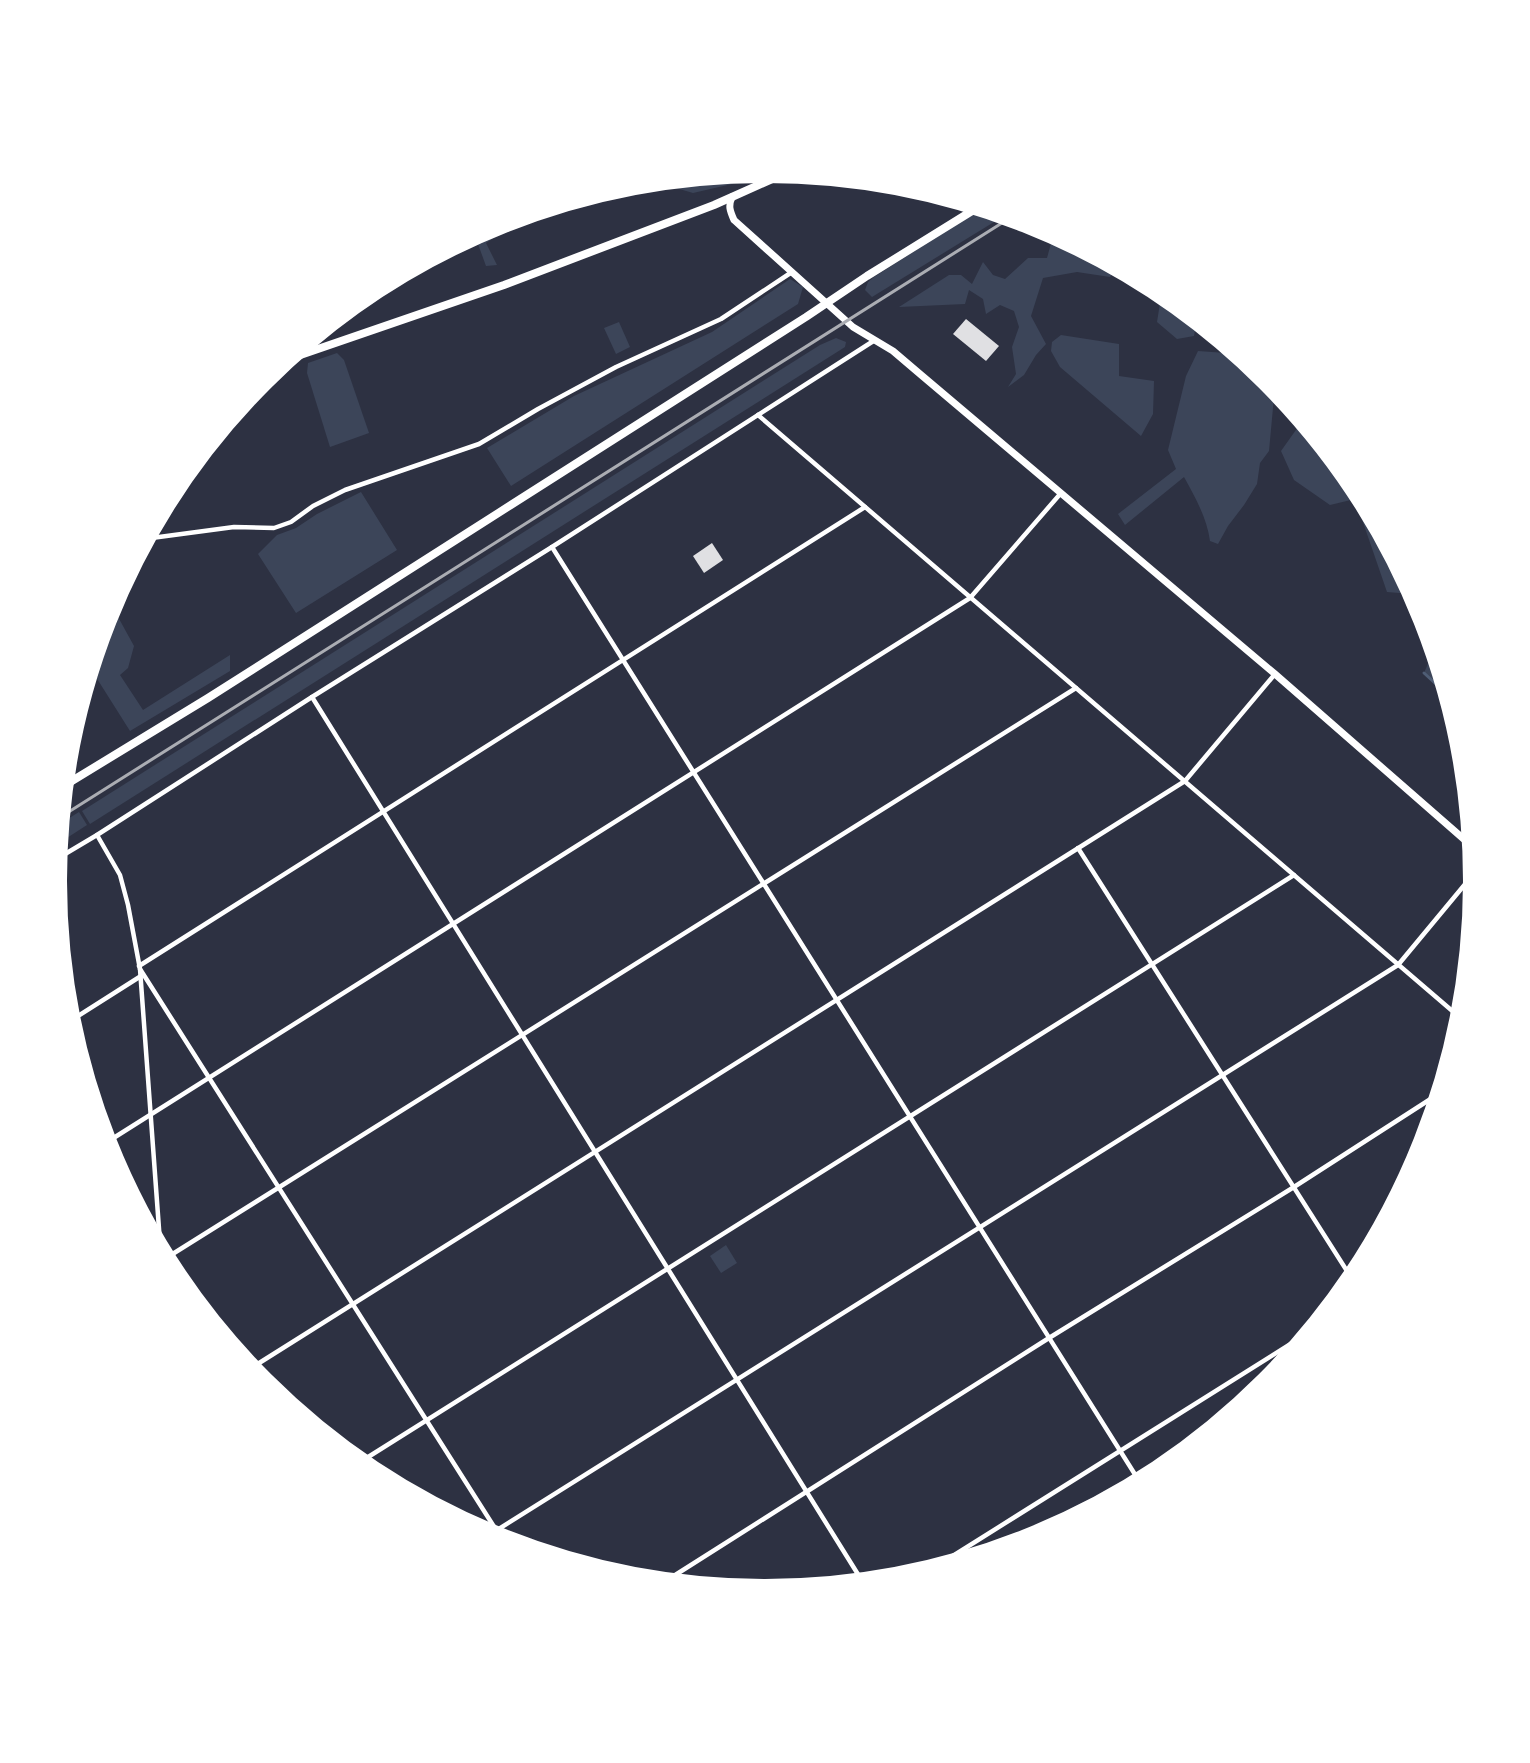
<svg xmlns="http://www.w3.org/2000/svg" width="1530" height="1763" font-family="Ubuntu,sans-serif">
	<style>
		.green { fill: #3c4559 }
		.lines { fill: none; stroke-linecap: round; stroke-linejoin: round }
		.stream { stroke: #4f5d75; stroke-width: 3 }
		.building { fill: #e0e0e3 }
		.minor { stroke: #fff; stroke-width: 4.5 }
		.secondary { stroke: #fff; stroke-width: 7 }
		.primary { stroke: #fff; stroke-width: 8 }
		.rail { stroke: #abadb3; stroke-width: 3 }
		.rim { fill: none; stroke: #fff; stroke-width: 8 }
	</style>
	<rect width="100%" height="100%" fill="#2d3142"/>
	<g class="green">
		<polygon points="748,171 732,184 693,193 676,188 674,178"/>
		<polygon points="984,207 1007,214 872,297 865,290 868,282 874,277"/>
		<polygon points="509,218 507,229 486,243 497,265 486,266 474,233 493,223"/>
		<polygon points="1054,232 1117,266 1110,277 1077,272 1043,278 1031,316 1046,344 1036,355 1024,375 1008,387 1016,374 1012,347 1019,327 1014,311 1000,305 986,314 983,299 969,290 965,304 899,307 949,275 961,275 972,284 983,262 993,275 1005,279 1028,258 1047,258"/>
		<polygon points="790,279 803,287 798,304 511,486 487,448 574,396 712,332"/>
		<polygon points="1162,290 1197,319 1194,336 1177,339 1157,322"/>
		<polygon points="619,322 630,347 616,354 604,328"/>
		<polygon points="1061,335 1119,344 1119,376 1154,381 1153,414 1141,436 1060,367 1051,351 1052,342"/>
		<polygon points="836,338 846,342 845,347 90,824 82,811 820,345"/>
		<path d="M 1198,351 L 1240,354 L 1269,378 L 1275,386 L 1269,451 L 1260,463 L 1257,484 L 1244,505 L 1228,526 L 1218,544 L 1210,541 C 1207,518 1195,497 1184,477 L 1125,525 L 1118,514 L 1176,469 L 1168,450 L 1186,376 Z"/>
		<polygon points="337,353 344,360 369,433 330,447 307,373 308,363"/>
		<polygon points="1303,420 1358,486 1396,557 1399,581 1408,581 1424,610 1412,611 1412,594 1387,592 1355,499 1330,505 1294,480 1281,451"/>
		<polygon points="361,492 397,550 296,613 258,554 277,535 296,528 317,514"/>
		<polygon points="112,606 134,646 128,668 120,675 143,710 230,655 230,671 130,731 89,666 107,609"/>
		<polygon points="1435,647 1450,697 1424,673"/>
		<polygon points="79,812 87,825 56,845 58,825"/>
		<polygon points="726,1245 737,1263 721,1273 710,1256"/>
	</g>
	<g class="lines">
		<polyline class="stream" points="1424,673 1450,697"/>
	</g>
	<g class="building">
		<polygon points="966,319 999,346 986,361 953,334"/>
		<polygon points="712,543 723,560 704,573 693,556"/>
	</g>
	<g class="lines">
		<g class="minor">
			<polyline points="758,415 1464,1021"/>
			<polyline points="144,539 234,527 274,528 291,522 313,506 345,490 479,444 538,409 616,367 721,319 792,272"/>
			<polyline points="552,547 1141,1484"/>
			<polyline points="312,697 864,1584"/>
			<polyline points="97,835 120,875 128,905 140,969 505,1544"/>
			<polyline points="1078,848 1354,1282"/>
			<polyline points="55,860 97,835 312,697 552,547 875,340"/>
			<polyline points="139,966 865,507"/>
			<polyline points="140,969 161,1256"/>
			<polyline points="67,1023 141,976"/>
			<polyline points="104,1144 970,598 1061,493"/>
			<polyline points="163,1260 1076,688"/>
			<polyline points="248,1370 1185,781 1275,674"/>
			<polyline points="357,1464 1294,875"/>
			<polyline points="486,1537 1398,965 1476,871"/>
			<polyline points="924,1574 1316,1328"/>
			<polyline points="661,1584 1049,1338 1294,1187 1443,1091"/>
		</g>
		<path class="secondary" d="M 732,197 C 728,206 730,211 734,220 L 853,327 L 893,351 L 920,374 L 1275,674 L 1474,848"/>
		<g class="primary">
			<polyline points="280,362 504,285 714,205 790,171"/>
			<polyline points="62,787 208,698 806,317 867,276 980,206"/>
		</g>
		<polyline class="rail" points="59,818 1013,216"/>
	</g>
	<path d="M0 0H1530V1763H0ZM63 881a702 702 0 1 1 1404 0a702 702 0 1 1-1404 0Z" fill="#fff" fill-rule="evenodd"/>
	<path class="rim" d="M63 881a702 702 0 1 1 1404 0a702 702 0 1 1-1404 0Z"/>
</svg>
